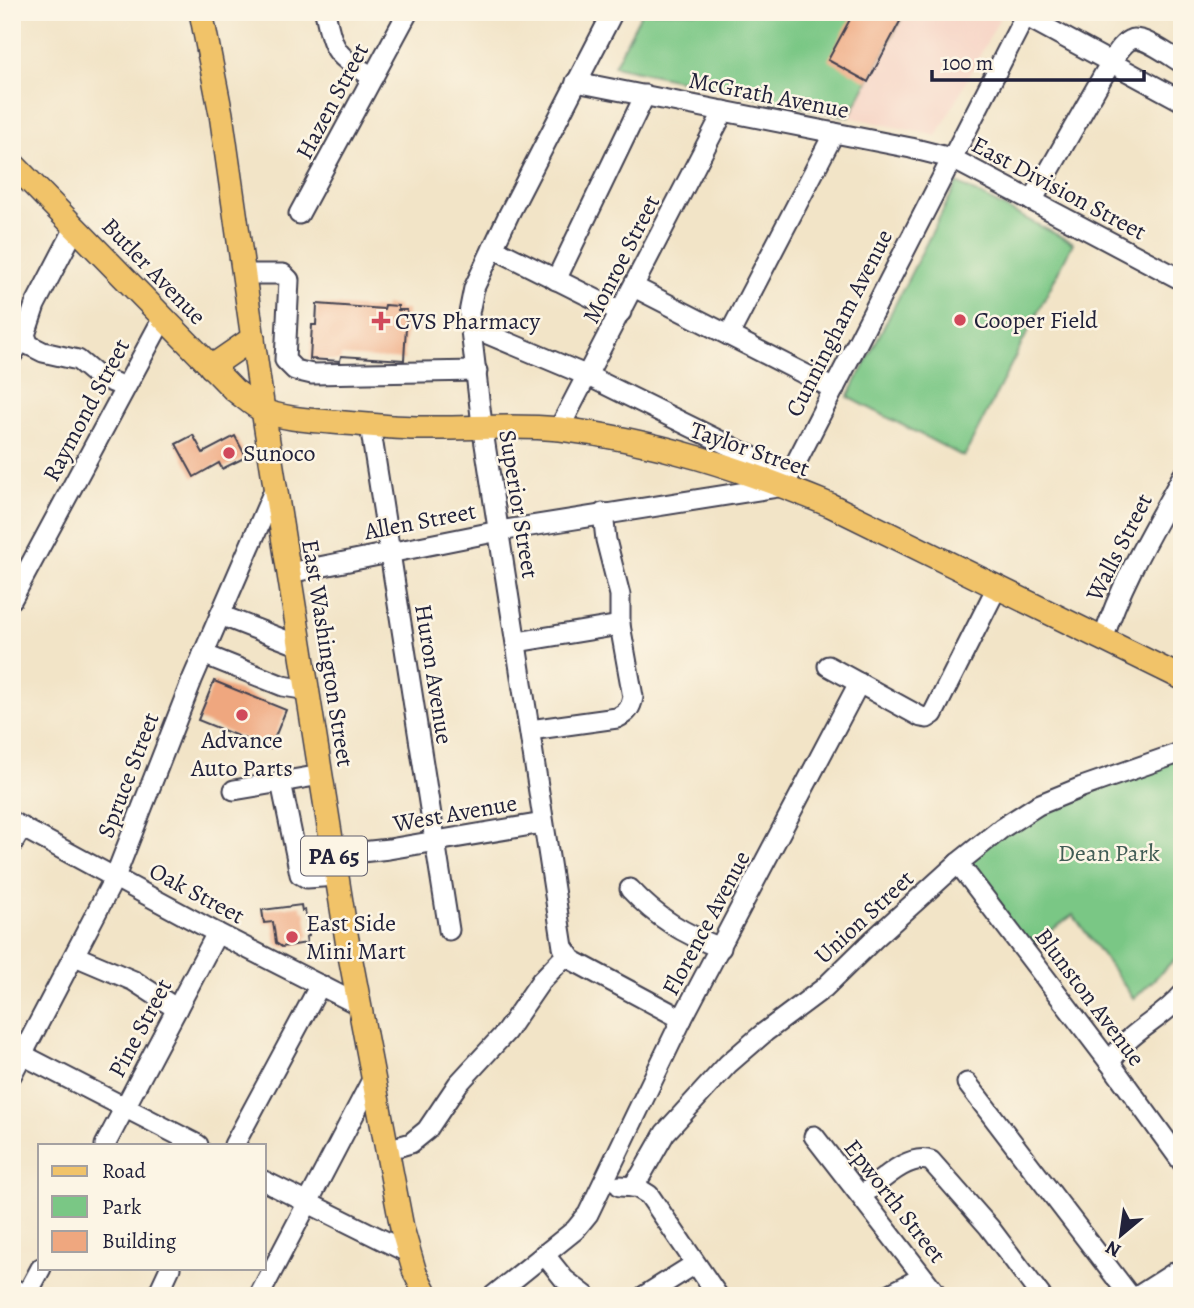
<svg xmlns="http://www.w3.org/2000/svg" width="1194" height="1308" font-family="Alegreya,serif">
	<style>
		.built { fill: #f6d2c3 }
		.green { fill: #7ac785; stroke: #4e7460; stroke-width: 2 }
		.building { fill: #efa77f }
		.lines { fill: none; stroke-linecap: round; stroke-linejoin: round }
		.minor-casing { stroke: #413f50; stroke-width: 23 }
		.major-casing { stroke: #413f50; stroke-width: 26 }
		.minor { stroke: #fff; stroke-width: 19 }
		.major { stroke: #f1c369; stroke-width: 23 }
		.poi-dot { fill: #d1495b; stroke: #fcf5e5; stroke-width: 2.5 }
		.labels { text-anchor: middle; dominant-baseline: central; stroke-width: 5; stroke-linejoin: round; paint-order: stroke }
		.shield { fill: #fcf5e5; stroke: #63616e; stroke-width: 2 }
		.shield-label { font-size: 23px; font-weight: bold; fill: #22223b }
		.street-label { font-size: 24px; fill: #22223b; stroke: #fcf5e5 }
		.poi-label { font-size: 24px; fill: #22223b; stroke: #fcf5e5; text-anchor: start }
		.park-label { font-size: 24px; fill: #415c55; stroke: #fcf5e5 }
	</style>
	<rect width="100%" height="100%" fill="#fcf5e5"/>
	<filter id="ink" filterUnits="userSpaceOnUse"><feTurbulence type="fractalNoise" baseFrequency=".0143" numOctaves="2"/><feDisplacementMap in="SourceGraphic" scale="14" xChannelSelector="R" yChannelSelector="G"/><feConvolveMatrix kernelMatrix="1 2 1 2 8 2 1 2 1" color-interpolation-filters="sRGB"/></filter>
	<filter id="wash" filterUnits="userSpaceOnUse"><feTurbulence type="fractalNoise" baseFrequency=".00686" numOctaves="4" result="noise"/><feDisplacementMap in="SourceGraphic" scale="28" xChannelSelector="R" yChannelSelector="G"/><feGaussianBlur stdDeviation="1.57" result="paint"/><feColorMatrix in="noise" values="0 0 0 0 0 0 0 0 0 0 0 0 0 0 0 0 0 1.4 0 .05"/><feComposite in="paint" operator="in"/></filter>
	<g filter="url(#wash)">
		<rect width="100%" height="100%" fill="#f2e4c7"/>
		<polygon class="built" points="642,12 1003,12 937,136 614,66"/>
		<g class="green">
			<polygon points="642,12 905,12 849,117 614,66"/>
			<polygon points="957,183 1073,243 964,457 848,397"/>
			<polygon points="1182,752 1182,952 1134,999 1073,915 1024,950 958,863 1002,828"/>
		</g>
		<g id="blocks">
			<g class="building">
				<polygon points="854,12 905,12 868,82 828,60"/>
				<polygon points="317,304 384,309 385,305 398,306 398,310 407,310 404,360 341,356 340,361 310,359 312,325 316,325"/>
				<polygon points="193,435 203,453 235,436 246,457 222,469 219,463 194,477 176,444"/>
				<polygon points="214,681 286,710 270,749 198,720"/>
				<polygon points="301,905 302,911 305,910 309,936 306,937 307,943 282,947 276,943 273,922 264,923 262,910"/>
			</g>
		</g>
	</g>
	<g filter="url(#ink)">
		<use href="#blocks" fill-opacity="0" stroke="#413f50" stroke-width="2"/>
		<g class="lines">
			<defs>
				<g id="minor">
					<path d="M 325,12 C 334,54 336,55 373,77"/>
					<polyline points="613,12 509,214 474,288 469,313 482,425 563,947 572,960 682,1019"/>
					<polyline points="1025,16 1182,101"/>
					<polyline points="576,82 911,148 951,158 1182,280"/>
					<path d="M 1032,201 L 1111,62 C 1116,55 1122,44 1130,40 C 1141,34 1172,57 1182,63"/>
					<polyline points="299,214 408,12"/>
					<polyline points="75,228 35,305 25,335 29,345 43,352 78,360 97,376 125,387"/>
					<polyline points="493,248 621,312"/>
					<polyline points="245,274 283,274 289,280 285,360 295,370 312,374 477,371"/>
					<polyline points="556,280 645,95"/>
					<polyline points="634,287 834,389"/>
					<polyline points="471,327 588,376 789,475"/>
					<polyline points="729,335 834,133"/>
					<polyline points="12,355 25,335"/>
					<polyline points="370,425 449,930"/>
					<polyline points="559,429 724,111"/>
					<polyline points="289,573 499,531 784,486 1027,12"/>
					<polyline points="12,599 163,318"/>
					<polyline points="220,615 300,646"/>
					<path d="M 1103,640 C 1121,582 1153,530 1182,477"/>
					<polyline points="517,642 620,625"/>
					<polyline points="203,654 283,686 308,690"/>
					<polyline points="828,666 921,717 927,718 933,714 997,587"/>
					<path d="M 530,730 L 617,718 C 627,713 631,708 633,697 L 620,625 L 620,595 L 606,540 L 603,513"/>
					<polyline points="281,782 300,874 307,878 337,876"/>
					<polyline points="234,790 321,775"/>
					<polyline points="12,822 217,933 359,1005"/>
					<polyline points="12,844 22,827"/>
					<polyline points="334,855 389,849 543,823"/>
					<polyline points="958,863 1110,1063 1182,1162"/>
					<path d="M 630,889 C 657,918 684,934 721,948"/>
					<polyline points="75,956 134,981 177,1009"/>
					<polyline points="13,1050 198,1145"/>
					<path d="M 1110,1063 C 1128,1031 1159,1022 1182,995"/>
					<polyline points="12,1074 115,877 192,680 276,486"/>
					<polyline points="967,1083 1130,1296"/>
					<polyline points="814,1136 938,1296"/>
					<polyline points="105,1145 217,933"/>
					<polyline points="234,1145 320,985"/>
					<polyline points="387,1150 411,1143 427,1130 458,1084 506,1032 541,981 567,954"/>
					<polyline points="264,1181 407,1252"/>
					<polyline points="620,1186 636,1187 649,1195 718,1296"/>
					<polyline points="632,1187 641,1175 665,1133 728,1064 765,1032 824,988 874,939 958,863 1002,828 1038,805 1082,787 1182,752"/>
					<path d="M 861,1196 C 879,1183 908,1152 931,1161 L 989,1227 L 1041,1296"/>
					<polyline points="544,1254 564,1279 586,1296"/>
					<polyline points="12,1288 26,1296 41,1268"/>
					<polyline points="157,1296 170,1268"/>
					<polyline points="259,1296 373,1078"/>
					<polyline points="493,1296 575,1230 588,1214 682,1019 859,683"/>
					<polyline points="644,1296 695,1264"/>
					<polyline points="886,1296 923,1277"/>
					<polyline points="1138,1296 1182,1268"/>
				</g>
				<g id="major">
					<polyline points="201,12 221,114 263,410 347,940 402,1228 415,1273 427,1296"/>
					<path d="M 12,163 L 234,390 C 243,396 254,407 264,411 C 285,419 310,420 332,422 C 362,424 392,428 422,428 C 469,429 514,424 560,429 C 654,440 743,469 830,505 L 1182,678"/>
					<polyline points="211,367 253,338"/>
				</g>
			</defs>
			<use href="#minor" class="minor-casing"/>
			<use href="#major" class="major-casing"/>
			<use href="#minor" class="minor"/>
			<use href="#major" class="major"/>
		</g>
	</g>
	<g class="poi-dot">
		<circle cx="960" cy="320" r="7"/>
		<path d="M377.5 310.5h7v7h7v7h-7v7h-7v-7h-7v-7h7z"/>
		<circle cx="229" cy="453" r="7"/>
		<circle cx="242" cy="715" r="7"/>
		<circle cx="292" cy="937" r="7"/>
	</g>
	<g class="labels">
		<rect class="shield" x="301" y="836.5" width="66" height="39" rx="5"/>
		<g class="shield-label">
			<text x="334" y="856">PA 65</text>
		</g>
		<g class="street-label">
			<text transform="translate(769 95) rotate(11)">McGrath Avenue</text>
			<text transform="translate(332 101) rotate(-62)">Hazen Street</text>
			<text transform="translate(1059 188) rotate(28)">East Division Street</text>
			<text transform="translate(621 259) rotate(-63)">Monroe Street</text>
			<text transform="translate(154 271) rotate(46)">Butler Avenue</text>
			<text transform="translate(839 323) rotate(-63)">Cunningham Avenue</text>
			<text transform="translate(86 410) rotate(-62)">Raymond Street</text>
			<text transform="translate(750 449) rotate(19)">Taylor Street</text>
			<text transform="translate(519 504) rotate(81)">Superior Street</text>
			<text transform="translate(420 521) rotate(-11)">Allen Street</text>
			<text transform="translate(1119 547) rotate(-63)">Walls Street</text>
			<text transform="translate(328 653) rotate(81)">East Washington Street</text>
			<text transform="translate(434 674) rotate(81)">Huron Avenue</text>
			<text transform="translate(128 775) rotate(-69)">Spruce Street</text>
			<text transform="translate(455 813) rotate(-10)">West Avenue</text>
			<text transform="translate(197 893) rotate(28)">Oak Street</text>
			<text transform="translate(864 917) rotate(-43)">Union Street</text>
			<text transform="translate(706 923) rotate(-62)">Florence Avenue</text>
			<text transform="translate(1090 997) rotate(53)">Blunston Avenue</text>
			<text transform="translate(140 1028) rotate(-62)">Pine Street</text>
			<text transform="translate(895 1201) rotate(52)">Epworth Street</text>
		</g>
		<g class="poi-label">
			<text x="974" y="320">Cooper Field</text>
			<text x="395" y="321">CVS Pharmacy</text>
			<text x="243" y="453">Sunoco</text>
			<text x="242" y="740" text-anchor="middle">Advance<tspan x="242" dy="28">Auto Parts</tspan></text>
			<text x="306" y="923">East Side<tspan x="306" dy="28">Mini Mart</tspan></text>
		</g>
		<g class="park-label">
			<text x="1109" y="853">Dean Park</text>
		</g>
	</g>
	<rect width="1194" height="1308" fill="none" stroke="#fcf5e5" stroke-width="42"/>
	<rect x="38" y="1144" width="228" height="126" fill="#fcf5e5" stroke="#a5a1a1" stroke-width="2"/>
	<rect x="52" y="1166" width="35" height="10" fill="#f1c369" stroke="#a5a1a1" stroke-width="2"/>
	<text x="102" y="1178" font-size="21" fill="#22223b">Road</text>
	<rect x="52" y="1196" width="35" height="21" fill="#7ac785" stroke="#a5a1a1" stroke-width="2"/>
	<text x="102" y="1214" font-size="21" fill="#22223b">Park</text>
	<rect x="52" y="1231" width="35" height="21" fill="#efa77f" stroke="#a5a1a1" stroke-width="2"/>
	<text x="102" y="1248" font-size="21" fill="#22223b">Building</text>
	<g transform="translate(1121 1235) rotate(209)" stroke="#fcf5e5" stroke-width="5" paint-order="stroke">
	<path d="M0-5L12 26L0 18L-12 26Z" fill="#22223b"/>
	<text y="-10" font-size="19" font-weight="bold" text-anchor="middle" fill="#22223b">N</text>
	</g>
	<path d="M932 70v10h212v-10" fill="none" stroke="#22223b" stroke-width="3.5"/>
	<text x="942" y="70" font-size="21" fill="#22223b" stroke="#fcf5e5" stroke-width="5" paint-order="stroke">100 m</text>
</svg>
